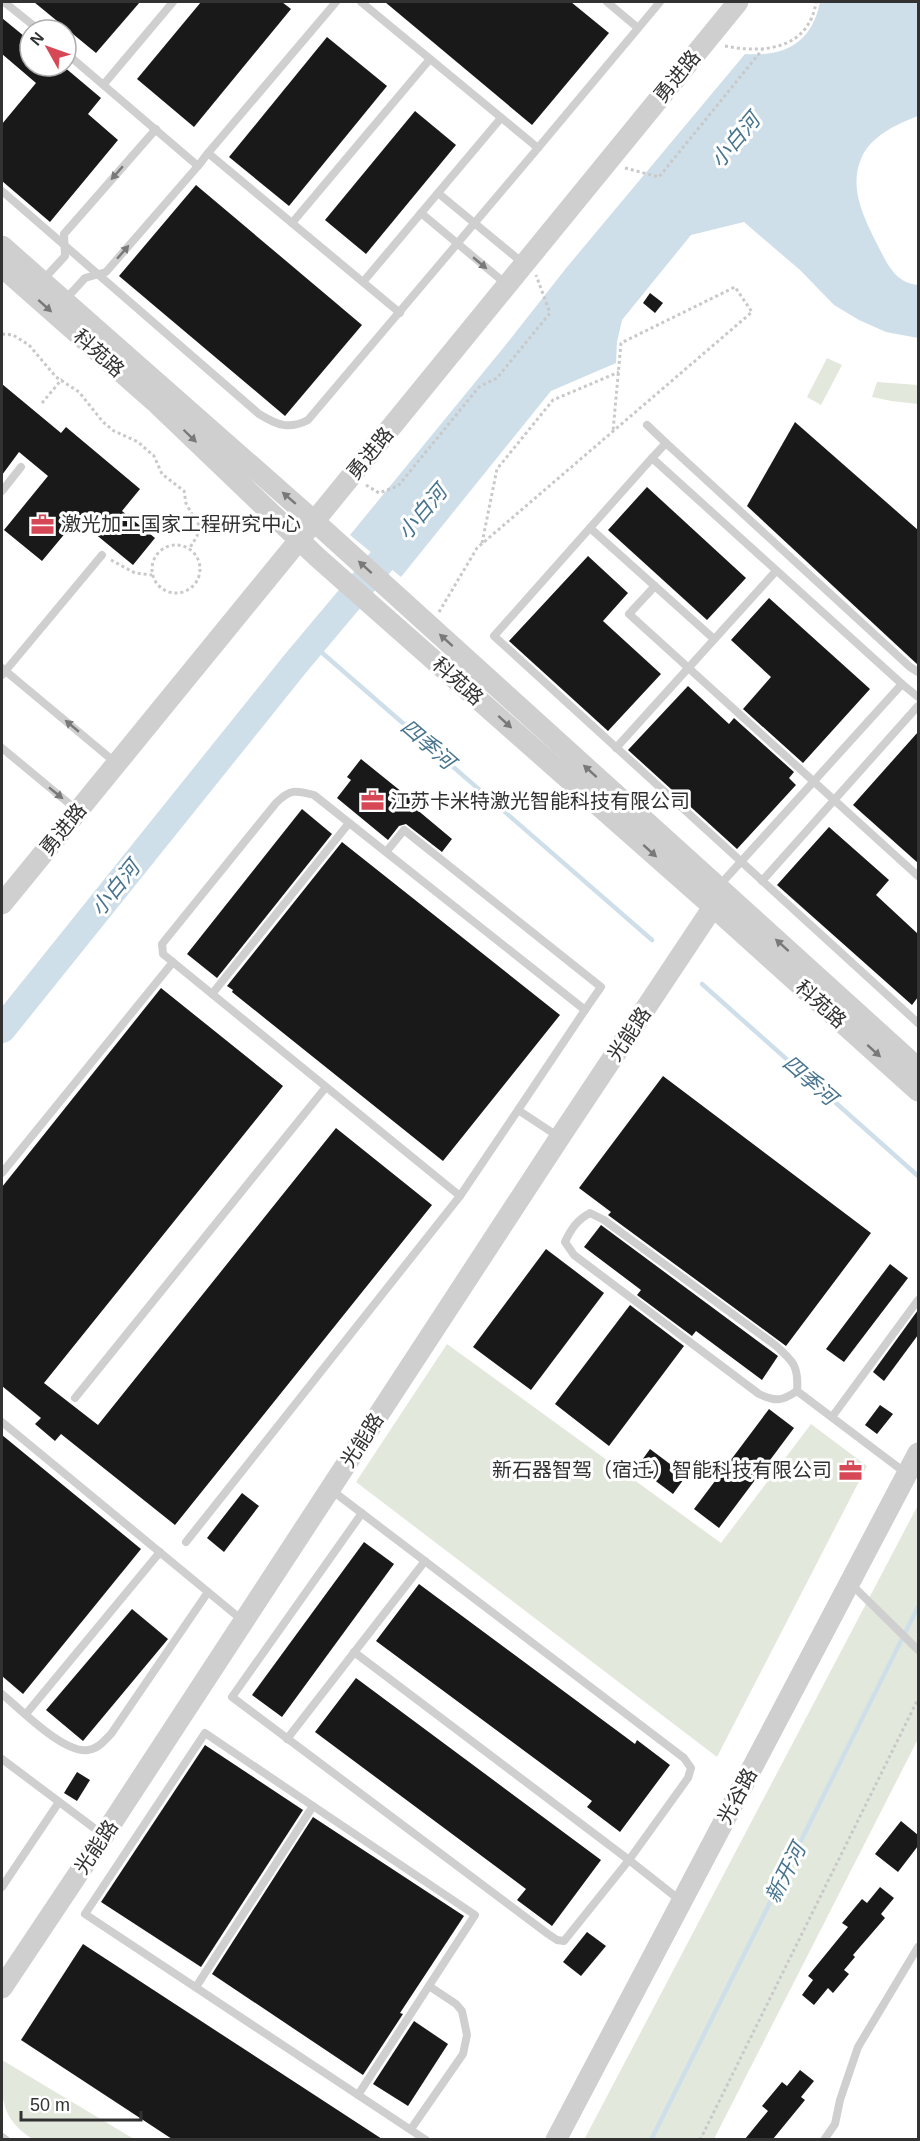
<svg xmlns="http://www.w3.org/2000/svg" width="920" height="2141" font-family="Arial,'Noto Sans SC',sans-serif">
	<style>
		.green { fill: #e3e8dc }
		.water { fill: #cedfe9 }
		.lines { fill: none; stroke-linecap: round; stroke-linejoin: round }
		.stream { stroke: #cedfe9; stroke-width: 4.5 }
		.river { stroke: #cedfe9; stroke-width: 28 }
		.building { fill: #191919 }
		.path { stroke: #c9c9c9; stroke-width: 3; stroke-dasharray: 3 3; stroke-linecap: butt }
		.service { stroke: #cfcfcf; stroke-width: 8 }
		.tertiary { stroke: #cfcfcf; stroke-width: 21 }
		.oneway { fill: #797979 }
		.labels { text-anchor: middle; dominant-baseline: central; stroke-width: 6; stroke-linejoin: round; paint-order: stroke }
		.street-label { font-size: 20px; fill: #323232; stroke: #fff }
		.poi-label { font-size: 20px; fill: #323232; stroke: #fff; text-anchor: start }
		.water-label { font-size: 21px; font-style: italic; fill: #47748e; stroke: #fff }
	</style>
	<rect width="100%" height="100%" fill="#fff"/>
	<g class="green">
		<polygon points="827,358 842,365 821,405 807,397"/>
		<polygon points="877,382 918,385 918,404 891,401 872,397"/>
		<polygon points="447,1344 721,1543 811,1424 867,1466 717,1757 356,1482"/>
		<polygon points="918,1505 918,1739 714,2139 584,2140"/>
		<path d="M 2,2060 L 134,2139 L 34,2140 C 0,2119 1,2097 2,2060 Z"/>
	</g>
	<path class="water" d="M 820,2 L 918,2 L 918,116 C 897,124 870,136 861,159 C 849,188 863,216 876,242 C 886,261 894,283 918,285 L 918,338 L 886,332 L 859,320 L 834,305 L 800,270 L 744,222 L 691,235 L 622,320 L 617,342 L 616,363 L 551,391 L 401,577 L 350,535 L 504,347 L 567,267 L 745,54 C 786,57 812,42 820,2 Z"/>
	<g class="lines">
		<g class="stream">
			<polyline points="312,644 652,940"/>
			<polyline points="702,984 918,1176"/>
			<polyline points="651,2140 918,1607"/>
		</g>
		<polyline class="river" points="2,1029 295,664 405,533"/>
	</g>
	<g class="building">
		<polygon points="34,2 140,2 96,53"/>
		<polygon points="201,2 282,2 291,9 194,127 137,79"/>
		<polygon points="385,2 571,2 609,33 532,125"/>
		<polygon points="2,18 30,41 30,66 63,66 101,98 88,114 118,140 50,222 2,181 2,124 36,83 2,54"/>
		<polygon points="327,37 387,86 289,206 229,157"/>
		<polygon points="415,111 456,145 366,254 325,220"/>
		<polygon points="196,185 362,325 285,416 119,276"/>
		<polygon points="650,293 663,303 655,313 643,303"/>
		<polygon points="2,384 61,433 66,427 140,489 122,511 155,538 133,565 77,519 42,561 4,530 48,476 19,452 2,475"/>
		<polygon points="795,422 918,530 918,665 747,506"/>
		<polygon points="647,487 746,578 707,620 608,530"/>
		<polygon points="588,556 628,593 603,621 661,674 608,731 509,641"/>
		<polygon points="769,598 870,689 803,763 743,709 771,677 731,640"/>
		<polygon points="688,686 729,724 734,718 794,772 789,778 796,785 737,849 628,750"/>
		<polygon points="918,732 918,863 853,805"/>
		<polygon points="361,759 418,805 415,808 452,839 442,852 406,824 399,826 388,840 337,798 351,780 347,777"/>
		<polygon points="302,809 332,834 217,978 187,954"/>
		<polygon points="829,827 889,880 876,895 918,934 918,997 912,1005 777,885"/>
		<polygon points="342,842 560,1015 443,1161 232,992 233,990 227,986"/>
		<polygon points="161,988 283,1086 44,1383 98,1425 336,1128 432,1205 175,1525 61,1434 55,1441 35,1424 41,1418 2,1386 2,1187"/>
		<polygon points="663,1076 871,1233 786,1346 608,1215 611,1212 579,1188"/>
		<polygon points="601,1225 778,1356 762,1380 696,1331 692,1336 637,1295 641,1290 584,1247"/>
		<polygon points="546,1249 604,1293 531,1390 473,1347"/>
		<polygon points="890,1264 908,1278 844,1362 826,1349"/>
		<polygon points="630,1305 684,1346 609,1446 555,1404"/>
		<polygon points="918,1310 918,1335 884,1381 873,1372"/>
		<polygon points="880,1405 893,1414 877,1434 865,1425"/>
		<polygon points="769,1409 794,1428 719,1528 694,1509"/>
		<polygon points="2,1435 141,1549 23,1694 2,1676"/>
		<polygon points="650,1449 686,1476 673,1494 637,1467"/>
		<polygon points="242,1493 259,1506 224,1552 207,1538"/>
		<polygon points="364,1542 394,1564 282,1717 252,1695"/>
		<polygon points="419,1584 635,1744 637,1740 670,1765 620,1832 587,1807 592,1801 376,1641"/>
		<polygon points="132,1609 168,1639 83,1741 46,1710"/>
		<polygon points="356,1678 601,1860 552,1926 517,1900 526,1889 315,1732"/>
		<polygon points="205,1745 303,1810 201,1967 101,1902"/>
		<polygon points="77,1772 90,1780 77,1801 64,1793"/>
		<polygon points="313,1817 464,1916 400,2013 403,2014 363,2075 212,1974"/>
		<polygon points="901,1821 918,1835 918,1846 898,1872 875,1854"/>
		<polygon points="880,1887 894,1898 881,1914 885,1918 853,1955 855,1957 844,1970 849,1974 833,1993 828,1988 814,2005 802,1995 813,1980 808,1976 848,1927 842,1923 862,1899 867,1903"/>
		<polygon points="587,1932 606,1946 581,1976 563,1962"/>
		<polygon points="83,1944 382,2139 172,2139 21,2040"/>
		<polygon points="414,2021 448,2044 408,2106 373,2084"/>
		<polygon points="800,2070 814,2081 801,2097 805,2100 773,2139 745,2139 768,2111 762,2106 782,2082 787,2086"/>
	</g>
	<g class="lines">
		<g class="path">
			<path d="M 725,46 C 764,54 809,49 816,2"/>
			<polyline points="625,168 659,177 762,50"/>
			<path d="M 2,334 L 13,335 L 29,345 L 56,377 L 79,392 L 103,422 L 114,431 L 138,442 L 154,456 L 162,474 L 184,491 C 186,496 184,501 187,505 C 198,528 207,522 189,549"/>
			<polyline points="42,403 62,379"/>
			<polyline points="366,485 379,493 398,486 479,387 497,378 550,313 536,275"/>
			<polyline points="482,543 497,469 553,400 619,372"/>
			<circle cx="176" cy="569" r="24"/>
			<polyline points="111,560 135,573 152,575"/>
			<polyline points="439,612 477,548 752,312 735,287 621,343 613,431"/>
			<polyline points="700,2140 918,1699"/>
		</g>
		<g class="service">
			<polyline points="4,2 39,30"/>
			<polyline points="607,2 638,28"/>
			<polyline points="66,53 198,166 208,153 400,313"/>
			<polyline points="104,84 173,2"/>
			<polyline points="538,148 660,2"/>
			<polyline points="208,153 336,2"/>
			<path d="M 2,191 L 259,414 C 277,425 289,430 308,420 L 538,148 L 361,2"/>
			<polyline points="438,193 524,264"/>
			<polyline points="421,213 506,284"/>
			<polyline points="292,223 430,59"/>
			<polyline points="42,281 65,256 64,234 156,129"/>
			<polyline points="363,282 501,118"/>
			<polyline points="64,301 85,278 106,272 198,166"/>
			<polyline points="647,425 666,443"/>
			<polyline points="652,458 666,443 910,667 918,672"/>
			<polyline points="2,491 21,467"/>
			<polyline points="590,528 714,639"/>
			<polyline points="655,586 629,614 918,876"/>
			<polyline points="2,668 116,763"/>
			<polyline points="2,675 102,555"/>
			<polyline points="918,697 902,684 652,458 494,636 918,1023"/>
			<polyline points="2,748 78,811"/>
			<polyline points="616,748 776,571"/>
			<polyline points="386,852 404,830 601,987 585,1010"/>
			<polyline points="762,881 918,706"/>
			<polyline points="718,887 902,684"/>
			<polyline points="212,994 349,823"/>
			<path d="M 518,1110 L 460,1196 L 163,954 L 162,944 L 276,803 C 290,789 295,790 314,795 L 585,1010 L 518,1110 L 559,1137"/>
			<polyline points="2,1173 173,962"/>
			<path d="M 797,1391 C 782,1401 776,1402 759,1394 L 574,1255 L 565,1242 C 571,1229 577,1220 590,1213 L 604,1220 L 775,1345 C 793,1361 799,1366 797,1391 L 907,1474"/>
			<polyline points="75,1398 326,1087"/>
			<polyline points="832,1417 918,1300"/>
			<polyline points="2,1422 242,1620"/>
			<polyline points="330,1489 684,1758 691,1768 688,1778 629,1860 681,1901"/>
			<polyline points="186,1542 460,1196"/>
			<polyline points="850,1583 918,1650"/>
			<polyline points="354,1652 629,1860 564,1941 557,1940 548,1934 232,1697 362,1513"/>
			<path d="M 2,1694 C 20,1709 64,1754 88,1750 C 98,1749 104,1741 111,1734 L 208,1592"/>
			<polyline points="26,1714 160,1552"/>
			<polyline points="287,1739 425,1561"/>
			<polyline points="2,1759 102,1834"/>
			<polyline points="313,1806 475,1915 358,2095"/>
			<polyline points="2,1887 59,1802"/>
			<polyline points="196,1987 313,1806 205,1733 85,1914 426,2140"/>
			<polyline points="411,2129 463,2054 467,2035 462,2011 456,2004 429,1986"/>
			<polyline points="2,2137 6,2140"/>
			<polyline points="824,2140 835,2124 840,2100 858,2047 918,1947"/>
		</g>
		<g class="tertiary">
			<polyline points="2,246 314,521 918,1068"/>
			<polyline points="2,267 154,401 317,557 720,913 918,1091"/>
			<polyline points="2,904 738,2"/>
			<polyline points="2,1988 104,1835 560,1137 723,892"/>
			<polyline points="556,2140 918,1453"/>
		</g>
	</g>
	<defs><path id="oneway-solid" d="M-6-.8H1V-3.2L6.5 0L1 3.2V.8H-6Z" transform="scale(1.5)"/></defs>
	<g class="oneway">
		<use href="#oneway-solid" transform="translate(117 173) rotate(131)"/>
		<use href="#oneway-solid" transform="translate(123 252) rotate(-49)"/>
		<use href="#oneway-solid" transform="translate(480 263) rotate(40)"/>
		<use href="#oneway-solid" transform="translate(45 306) rotate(42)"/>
		<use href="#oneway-solid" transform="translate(190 436) rotate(44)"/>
		<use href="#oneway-solid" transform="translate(289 498) rotate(-139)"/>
		<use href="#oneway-solid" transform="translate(365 567) rotate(-138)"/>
		<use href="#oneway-solid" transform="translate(446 640) rotate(-138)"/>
		<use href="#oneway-solid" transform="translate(505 722) rotate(42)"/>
		<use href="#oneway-solid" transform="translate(72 726) rotate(-140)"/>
		<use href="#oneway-solid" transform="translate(590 771) rotate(-138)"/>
		<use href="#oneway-solid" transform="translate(56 793) rotate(39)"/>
		<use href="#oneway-solid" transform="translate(650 851) rotate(42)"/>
		<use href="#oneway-solid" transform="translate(782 945) rotate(-138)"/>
		<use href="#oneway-solid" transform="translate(874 1051) rotate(42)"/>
	</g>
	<defs>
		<symbol id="office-bare" viewBox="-9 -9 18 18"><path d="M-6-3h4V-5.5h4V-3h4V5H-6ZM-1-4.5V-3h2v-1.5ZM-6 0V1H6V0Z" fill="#d64856" stroke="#fff" stroke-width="2.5" paint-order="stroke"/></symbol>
	</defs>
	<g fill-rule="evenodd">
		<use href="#office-bare" x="26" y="508" width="33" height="33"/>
		<use href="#office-bare" x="356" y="784" width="33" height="33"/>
		<use href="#office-bare" x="834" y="1454" width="33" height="33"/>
	</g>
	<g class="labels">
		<g class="street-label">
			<text transform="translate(677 76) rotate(-51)">勇进路</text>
			<text transform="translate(99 353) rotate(42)">科苑路</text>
			<text transform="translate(370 453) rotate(-51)">勇进路</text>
			<text transform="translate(458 681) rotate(42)">科苑路</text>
			<text transform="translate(63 829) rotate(-51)">勇进路</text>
			<text transform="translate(821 1004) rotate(42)">科苑路</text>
			<text transform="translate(629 1034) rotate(-56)">光能路</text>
			<text transform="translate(362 1440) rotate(-57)">光能路</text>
			<text transform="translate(737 1796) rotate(-62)">光谷路</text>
			<text transform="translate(96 1847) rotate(-56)">光能路</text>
		</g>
		<g class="poi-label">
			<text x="61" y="524">激光加工国家工程研究中心</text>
			<text x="390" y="801">江苏卡米特激光智能科技有限公司</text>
			<text x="832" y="1470" text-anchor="end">新石器智驾（宿迁）智能科技有限公司</text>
		</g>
		<g class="water-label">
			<text transform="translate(735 140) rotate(-50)">小白河</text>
			<text transform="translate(422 512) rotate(-50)">小白河</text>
			<text transform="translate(428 744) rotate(41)">四季河</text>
			<text transform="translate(115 888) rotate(-51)">小白河</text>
			<text transform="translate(810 1080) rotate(41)">四季河</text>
			<text transform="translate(785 1873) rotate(-63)">新开河</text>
		</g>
	</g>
	<rect width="920" height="2141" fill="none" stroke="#323232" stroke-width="6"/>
	<g transform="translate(48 48) rotate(310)"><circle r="28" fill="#ffffff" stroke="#adadad" stroke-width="1.5"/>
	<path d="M0-4.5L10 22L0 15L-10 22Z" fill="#d64856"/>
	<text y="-9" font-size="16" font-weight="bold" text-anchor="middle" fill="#323232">N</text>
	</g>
	<path d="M21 2111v9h120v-9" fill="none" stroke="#323232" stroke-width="3"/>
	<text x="30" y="2111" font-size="18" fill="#323232" stroke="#ffffff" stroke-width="4.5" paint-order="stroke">50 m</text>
</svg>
